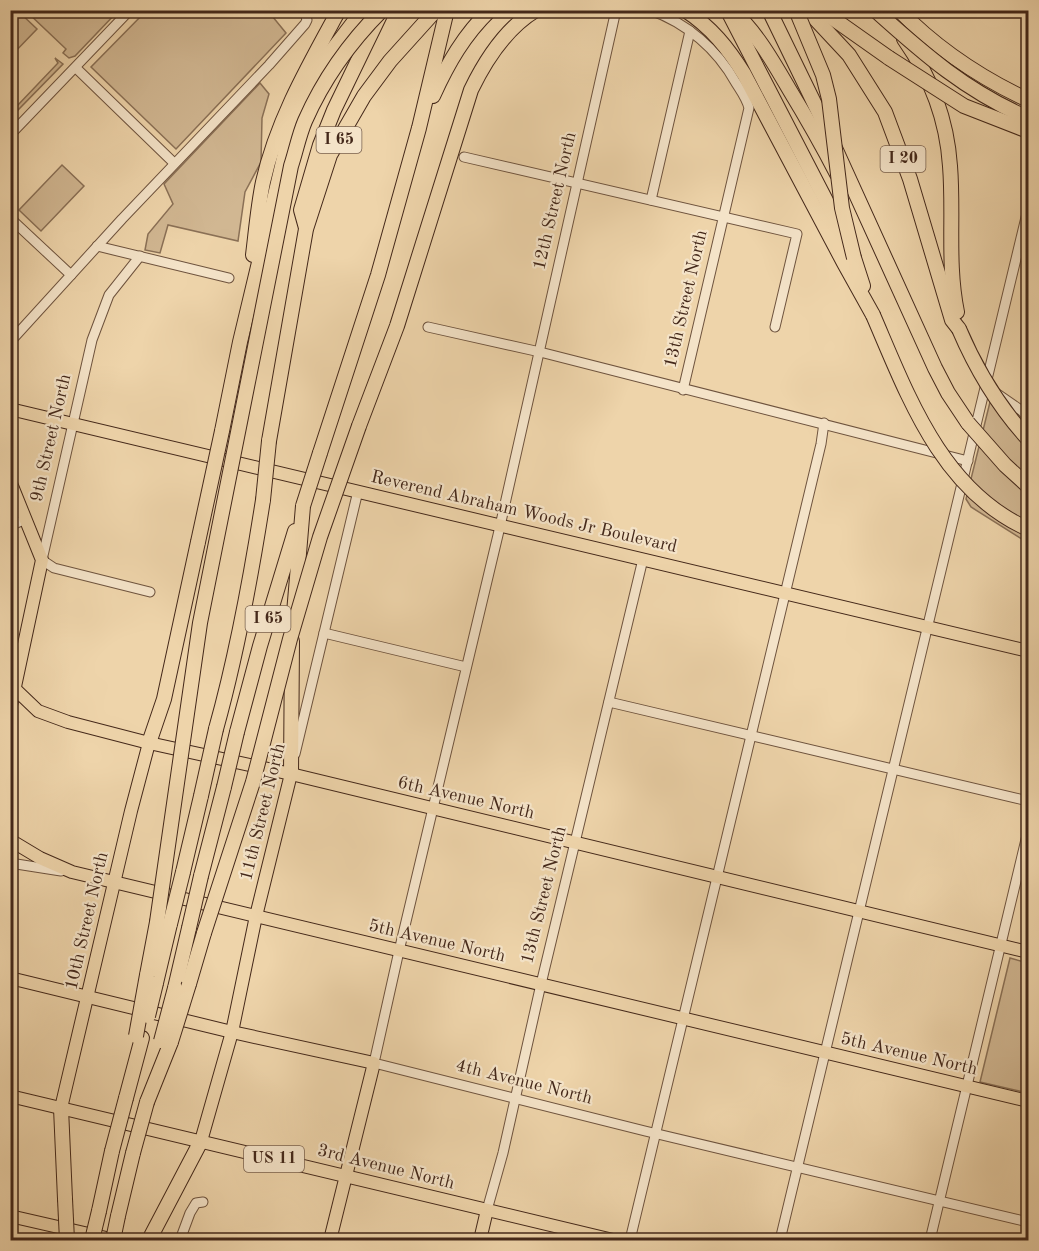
<svg xmlns="http://www.w3.org/2000/svg" width="1039" height="1251" font-family="'Old Standard TT',serif">
	<style>
		.green { fill: #d1b792; stroke: #8a7056; stroke-width: 1.5 }
		.lines { fill: none; stroke-linecap: round; stroke-linejoin: round }
		.minor-casing { stroke: #6e533e; stroke-width: 11 }
		.major-casing { stroke: #44281a; stroke-width: 14 }
		.highway-casing { stroke: #44281a; stroke-width: 16 }
		.minor { stroke: #f4e3c8; stroke-width: 9 }
		.major { stroke: #eed4aa; stroke-width: 12 }
		.highway { stroke: #eed4aa; stroke-width: 14 }
		.highway-bridge-casing { stroke: #44281a; stroke-width: 16; stroke-linecap: butt }
		.highway-bridge { stroke: #eed4aa; stroke-width: 14 }
		.labels { text-anchor: middle; dominant-baseline: central; stroke-width: 4.5; stroke-linejoin: round; paint-order: stroke }
		.shield { fill: #f4e3c8; stroke: #79604e; stroke-width: 1.5 }
		.shield-label { font-size: 16px; font-weight: bold; fill: #44281a }
		.street-label { font-size: 18px; fill: #44281a; stroke: #f4e3c8 }
	</style>
	<rect width="100%" height="100%" fill="#eed4aa"/>
	<filter id="stains"><feTurbulence type="fractalNoise" baseFrequency=".00333" numOctaves="4"/><feColorMatrix values="0 0 0 0 .2 0 0 0 0 .09 0 0 0 0 .02 0 0 0 .5 -.17"/></filter>
	<radialGradient id="worn" r=".72"><stop offset=".6" stop-color="#630" stop-opacity="0"/><stop offset="1" stop-color="#630" stop-opacity=".3"/></radialGradient>
	<g class="green">
		<polygon points="147,10 268,11 286,33 176,149 91,67"/>
		<polygon points="10,11 18,11 37,29 11,56"/>
		<polygon points="26,11 118,11 75,56 69,58 63,53 66,49"/>
		<polygon points="55,58 63,64 18,110 13,103 17,106 58,63"/>
		<polygon points="260,83 269,94 262,118 261,162 245,192 238,241 168,225 160,253 145,250 148,234 173,204 164,184"/>
		<polygon points="62,165 84,186 41,231 19,210"/>
		<polygon points="990,402 1006,409 1028,433 1028,543 971,507 966,499"/>
		<polygon points="1010,958 1028,963 1028,1093 980,1082"/>
	</g>
	<g class="lines">
		<defs>
			<g id="minor">
				<polyline points="616,10 498,535 399,951 374,1063 645,1131 1028,1222"/>
				<path d="M 650,10 C 687,23 717,49 736,83 C 741,91 747,99 749,108 L 683,390"/>
				<polyline points="76,68 174,163"/>
				<polyline points="10,135 130,10"/>
				<polyline points="464,157 797,234 775,327"/>
				<polyline points="651,200 690,31"/>
				<polyline points="10,218 71,275"/>
				<polyline points="97,246 229,278"/>
				<polyline points="140,256 109,295 92,340 42,560 54,568 150,592"/>
				<polyline points="428,327 540,352 968,461"/>
				<polyline points="10,342 122,219 269,65 305,24 307,20 304,10"/>
				<polyline points="996,393 1022,411 1028,418"/>
				<polyline points="10,526 26,519"/>
				<polyline points="324,633 466,667"/>
				<polyline points="609,702 1028,801"/>
				<polyline points="295,754 358,491"/>
				<polyline points="10,863 61,871"/>
				<polyline points="487,1210 503,1153 541,984 643,559"/>
				<polyline points="180,1240 190,1213 196,1203 203,1202"/>
				<polyline points="630,1240 821,444 824,423"/>
				<polyline points="780,1240 1028,209"/>
				<polyline points="930,1240 1028,831"/>
			</g>
			<g id="major">
				<polyline points="10,409 1028,651"/>
				<polyline points="10,481 42,560 10,710"/>
				<polyline points="15,689 38,711 68,722 149,743 291,774 1028,952"/>
				<polyline points="10,840 40,858 72,872 1028,1101"/>
				<polyline points="10,978 232,1032 374,1063 330,1240"/>
				<polyline points="10,1096 613,1240"/>
				<polyline points="61,1108 131,811 149,743"/>
				<polyline points="201,1141 232,1032 256,916 291,774"/>
				<polyline points="10,1216 115,1240"/>
				<polyline points="480,1240 487,1210"/>
			</g>
			<g id="highway">
				<path d="M 685,10 C 711,27 728,48 744,74 L 844,263 L 873,315"/>
				<path d="M 732,10 C 757,33 772,60 789,89 C 806,117 822,145 837,174"/>
				<polyline points="769,10 820,115 935,368 948,393 968,423"/>
				<polyline points="807,10 849,55 885,112 910,179 952,320 959,329"/>
				<polyline points="821,10 889,58"/>
				<path d="M 899,10 C 936,48 981,78 1028,100"/>
				<polyline points="730,15 835,218 854,258 863,286"/>
				<path d="M 904,39 C 930,76 947,120 950,166 C 954,215 947,263 957,312"/>
				<path d="M 433,96 C 448,63 464,35 490,10"/>
				<polyline points="306,228 301,210 320,145 334,110 380,15"/>
				<path d="M 253,255 C 256,231 258,206 263,182 C 277,120 309,65 339,10"/>
				<path d="M 359,426 L 397,326 L 471,90 C 486,59 506,28 536,10"/>
				<polyline points="222,431 240,342 288,141 307,93 327,57 353,23 365,10"/>
				<polyline points="269,441 306,229 330,155 364,96 390,61 436,10"/>
				<polyline points="320,453 378,275 419,128 447,10"/>
				<polyline points="294,613 303,506"/>
				<path d="M 216,729 C 237,654 251,577 263,500"/>
				<polyline points="237,732 260,646 295,531"/>
				<polyline points="149,743 164,699 198,542"/>
				<polyline points="291,774 292,641"/>
				<polyline points="183,872 201,796"/>
				<polyline points="201,876 224,787"/>
				<polyline points="147,975 157,922"/>
				<polyline points="156,983 170,924"/>
				<polyline points="189,984 204,933"/>
				<polyline points="175,988 189,928"/>
				<polyline points="126,1098 142,1038"/>
				<polyline points="147,1102 171,1042"/>
				<polyline points="61,1108 65,1199"/>
				<polyline points="99,1211 112,1151"/>
				<polyline points="118,1216 133,1153"/>
				<polyline points="149,1240 201,1141"/>
			</g>
		</defs>
		<use href="#minor" class="minor-casing"/>
		<use href="#major" class="major-casing"/>
		<use href="#highway" class="highway-casing"/>
		<use href="#minor" class="minor"/>
		<use href="#major" class="major"/>
		<use href="#highway" class="highway"/>
		<defs>
			<g id="highway-bridge">
				<polyline points="796,10 823,75 829,99 842,208 854,258"/>
				<path d="M 875,10 C 925,55 966,91 1028,118"/>
				<polyline points="889,58 964,106 1028,131"/>
				<path d="M 873,315 C 908,396 941,490 1028,529"/>
				<path d="M 959,329 C 976,369 999,407 1028,439"/>
				<polyline points="968,423 1005,465 1028,486"/>
				<polyline points="263,500 269,441"/>
				<polyline points="303,506 320,453"/>
				<polyline points="198,542 222,431"/>
				<polyline points="224,787 237,732"/>
				<polyline points="201,796 216,729"/>
				<path d="M 157,922 L 200,623 L 291,166 C 296,151 299,135 305,121 C 323,80 350,42 382,10"/>
				<polyline points="170,924 183,872"/>
				<polyline points="189,928 201,876"/>
				<polyline points="204,933 253,782 290,639 320,537 359,426"/>
				<polyline points="148,1016 156,983"/>
				<polyline points="136,1036 147,975"/>
				<polyline points="161,1041 175,988"/>
				<polyline points="171,1042 189,984"/>
				<polyline points="112,1151 126,1098"/>
				<polyline points="133,1153 147,1102"/>
				<polyline points="65,1199 67,1240"/>
				<polyline points="92,1240 99,1211"/>
				<polyline points="113,1240 118,1216"/>
			</g>
		</defs>
		<use href="#highway-bridge" class="highway-bridge-casing"/>
		<use href="#highway-bridge" class="highway-bridge"/>
	</g>
	<g class="labels">
		<g class="shield">
			<rect x="316.5" y="127" width="45" height="26" rx="4.5"/>
			<rect x="880.5" y="146" width="45" height="26" rx="4.5"/>
			<rect x="245.5" y="606" width="45" height="26" rx="4.5"/>
			<rect x="244" y="1146" width="60" height="26" rx="4.5"/>
		</g>
		<g class="shield-label">
			<text x="339" y="140">I 65</text>
			<text x="903" y="159">I 20</text>
			<text x="268" y="619">I 65</text>
			<text x="274" y="1159">US 11</text>
		</g>
		<g class="street-label">
			<text transform="translate(555 201) rotate(-77)">12th Street North</text>
			<text transform="translate(686 299) rotate(-77)">13th Street North</text>
			<text transform="translate(51 438) rotate(-77)">9th Street North</text>
			<text transform="translate(524 512) rotate(13)">Reverend Abraham Woods Jr Boulevard</text>
			<text transform="translate(466 798) rotate(13)">6th Avenue North</text>
			<text transform="translate(263 812) rotate(-76)">11th Street North</text>
			<text transform="translate(544 895) rotate(-76)">13th Street North</text>
			<text transform="translate(87 921) rotate(-77)">10th Street North</text>
			<text transform="translate(437 941) rotate(13)">5th Avenue North</text>
			<text transform="translate(909 1054) rotate(13)">5th Avenue North</text>
			<text transform="translate(524 1082) rotate(14)">4th Avenue North</text>
			<text transform="translate(386 1167) rotate(14)">3rd Avenue North</text>
		</g>
	</g>
	<rect width="1039" height="1251" fill="none" stroke="#eed4aa" stroke-width="36"/>
	<rect x="12" y="12" width="1015" height="1227" fill="none" stroke="#44281a" stroke-width="3"/>
	<rect x="18" y="18" width="1003" height="1215" fill="none" stroke="#44281a" stroke-width="1.5"/>
	<rect width="100%" height="100%" filter="url(#stains)"/>
	<rect width="100%" height="100%" fill="url(#worn)"/>
</svg>
